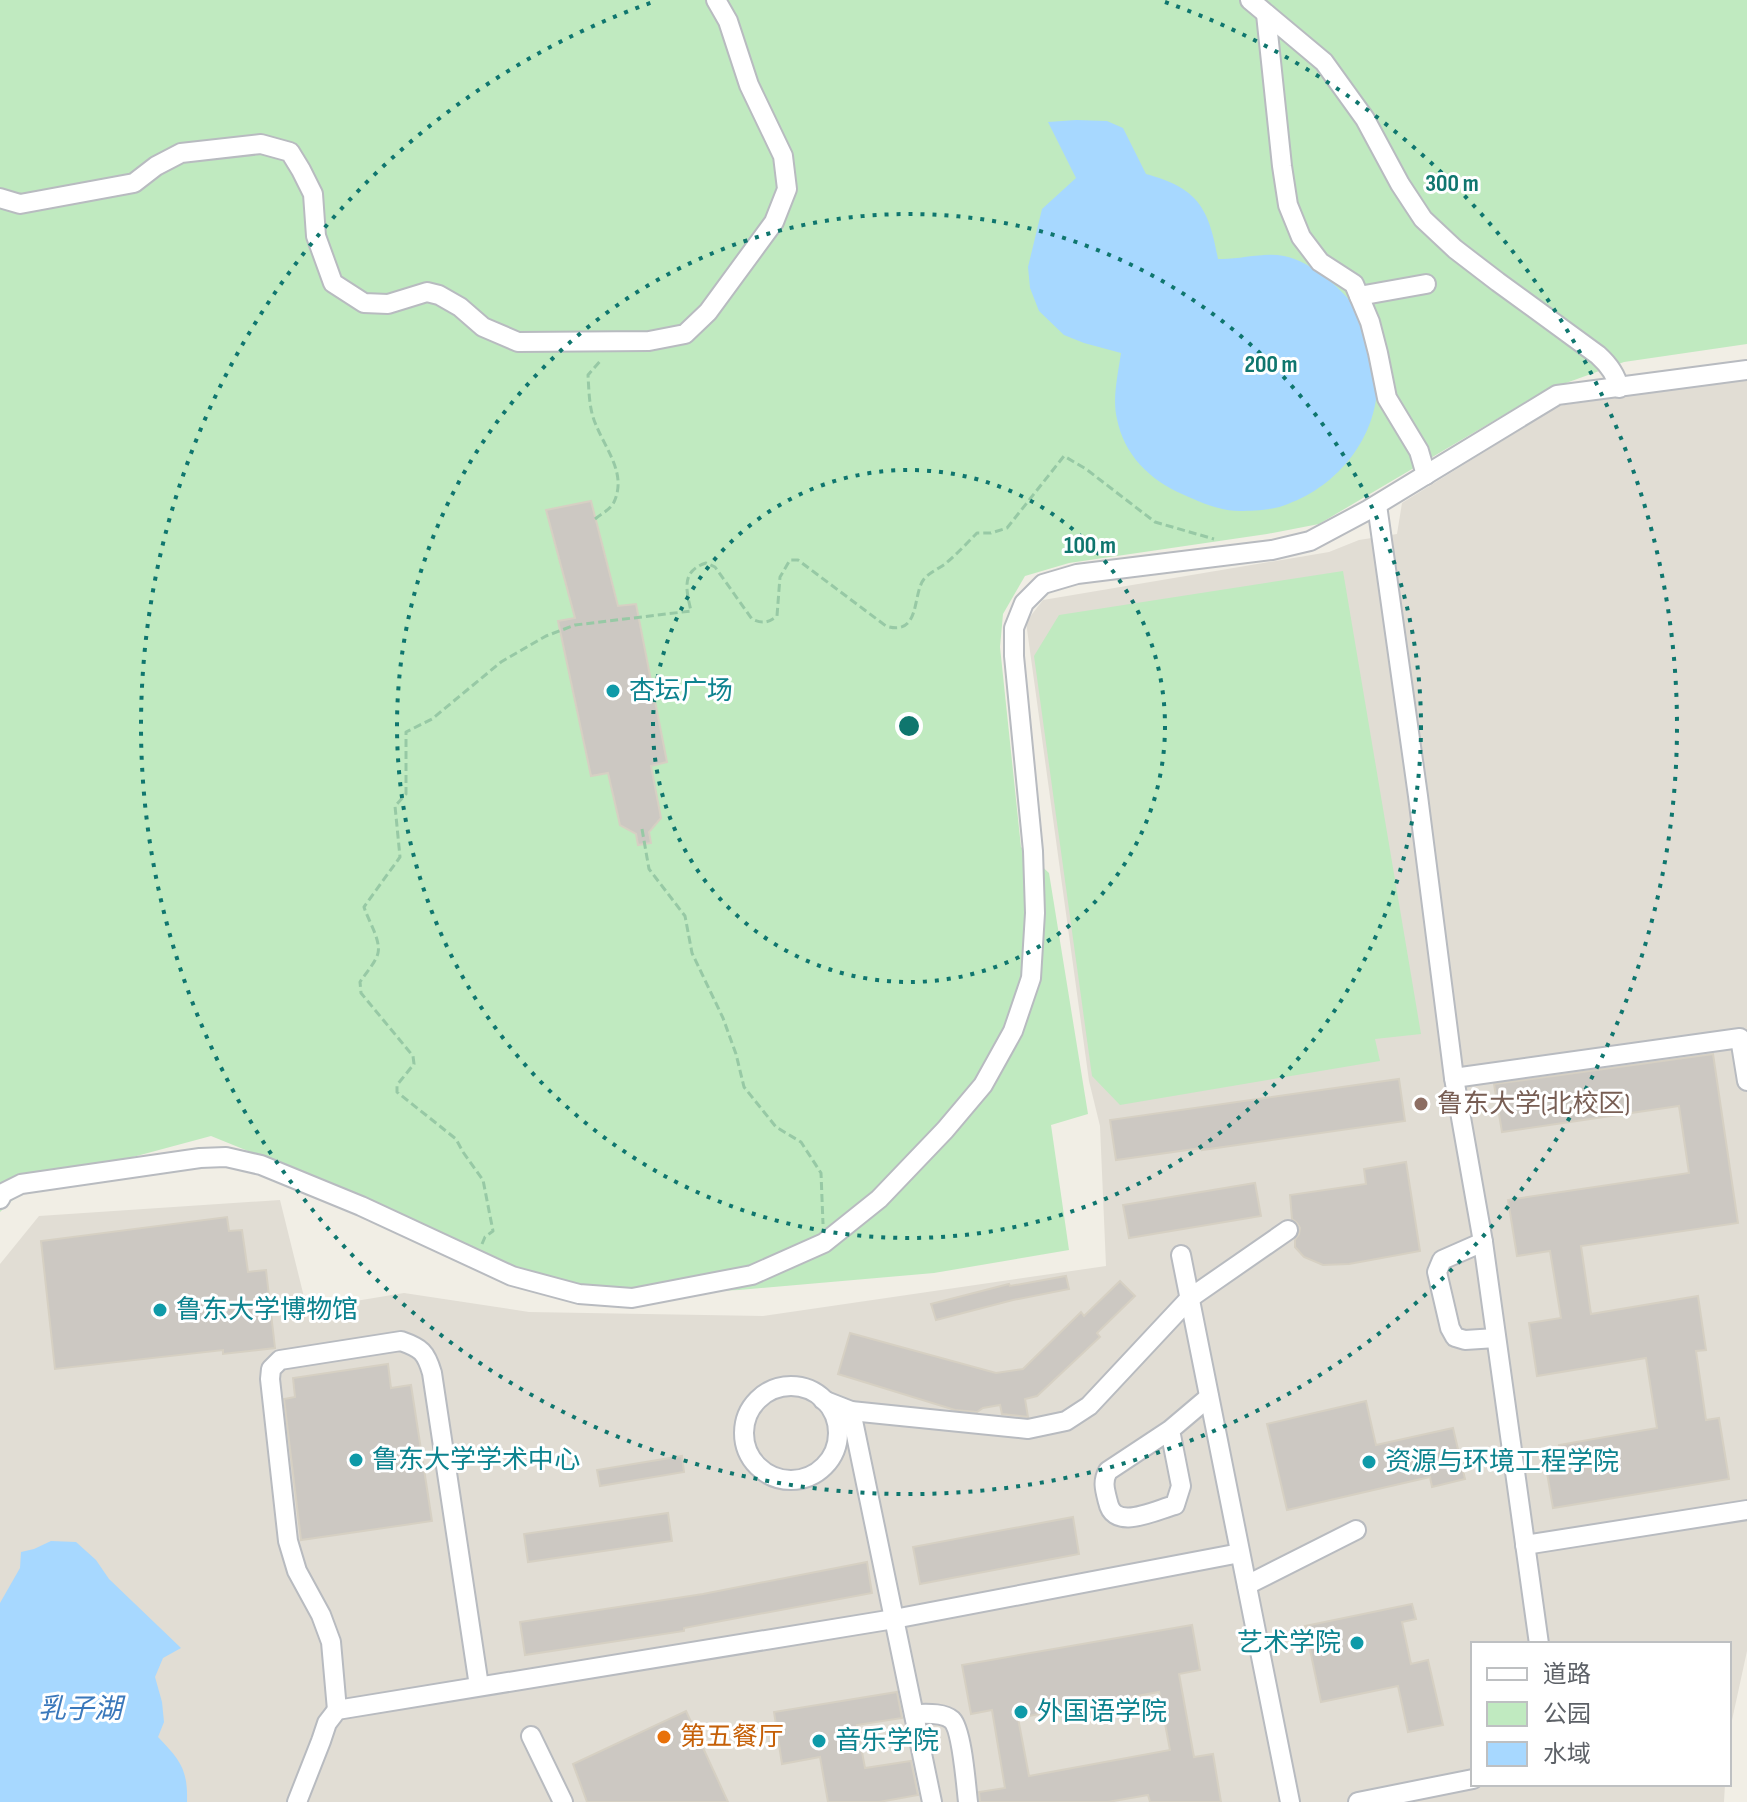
<svg xmlns="http://www.w3.org/2000/svg" width="1747" height="1802" font-family="'Sofia Sans Condensed','Noto Sans SC',sans-serif">
	<style>
		.education { fill: #e1ddd4 }
		.green { fill: #c0eac0 }
		.water { fill: #a7d8ff }
		.building { fill: #ccc8c2; stroke: #d6d0c3; stroke-width: 2; fill-rule: evenodd }
		.lines { fill: none; stroke-linecap: round; stroke-linejoin: round }
		.minor-casing { stroke: #b8bbc0; stroke-width: 22 }
		.path { stroke: #97c9a5; stroke-width: 3; stroke-dasharray: 8 4; stroke-linecap: butt }
		.minor { stroke: #fff; stroke-width: 18 }
		.ring { fill: none; stroke: #0f766e; stroke-width: 4; stroke-dasharray: 4 8 }
		.culture-dot { fill: #0f9aa8; stroke: #fff; stroke-width: 3 }
		.education-dot { fill: #8d6e63; stroke: #fff; stroke-width: 3 }
		.food-dot { fill: #e8710a; stroke: #fff; stroke-width: 3 }
		.labels { text-anchor: middle; dominant-baseline: central; stroke-width: 6; stroke-linejoin: round; paint-order: stroke }
		.culture-label { font-size: 26px; fill: #0d838f; stroke: #fff; text-anchor: start }
		.education-label { font-size: 26px; fill: #785e54; stroke: #fff; text-anchor: start }
		.food-label { font-size: 26px; fill: #c56008; stroke: #fff; text-anchor: start }
		.water-label { font-size: 28px; font-style: italic; fill: #3a78bb; stroke: #fff }
		.centre { fill: #0f766e; stroke: #fff; stroke-width: 4 }
		.ring-label { font-size: 24px; text-anchor: middle; font-weight: bold; fill: #0f766e; stroke: #fff; stroke-width: 6; stroke-linejoin: round; paint-order: stroke }
	</style>
	<rect width="100%" height="100%" fill="#f1eee5"/>
	<polygon class="education" points="1747,377 1747,1651 1729,1734 1729,1644 1473,1644 1473,1784 1725,1784 1724,1802 0,1802 0,1264 39,1216 280,1200 307,1309 404,1293 529,1312 763,1316 1106,1266 1100,1126 1089,1081 1026,622 1043,600 1329,552 1359,540 1397,534 1402,503 1558,406"/>
	<g class="green">
		<polygon points="0,0 1747,0 1747,344 1624,362 1544,391 1319,524 1267,534 1069,563 1025,576 1003,614 1000,647 1021,847 1049,873 1088,1114 1051,1125 1069,1250 934,1273 739,1290 620,1295 506,1264 378,1204 211,1136 118,1161 19,1194 0,1212"/>
		<polygon points="1343,571 1421,1034 1375,1039 1380,1061 1120,1105 1092,1076 1034,656 1059,615"/>
	</g>
	<g class="water">
		<path d="M 1076,120 L 1107,121 L 1123,128 L 1146,174 C 1198,188 1209,208 1218,259 C 1239,260 1263,252 1284,256 C 1311,261 1347,292 1360,315 C 1362,320 1364,327 1365,332 C 1369,343 1374,355 1376,367 C 1385,427 1343,484 1288,504 C 1274,510 1254,511 1240,511 C 1219,511 1200,502 1182,494 C 1150,480 1124,455 1117,419 C 1112,399 1118,374 1121,353 L 1084,343 L 1064,335 L 1039,311 L 1030,288 L 1028,267 L 1042,209 L 1076,178 L 1048,122 Z"/>
		<path d="M 51,1541 L 76,1542 L 96,1560 L 109,1579 L 181,1648 L 163,1658 L 155,1677 L 162,1702 L 164,1722 L 158,1737 C 180,1760 188,1769 187,1802 L 0,1802 L 0,1603 L 20,1568 L 21,1552 L 34,1549 Z"/>
	</g>
	<g class="building">
		<polygon points="591,501 618,606 636,604 667,762 651,766 661,818 649,832 651,843 638,845 636,834 620,825 608,773 591,776 558,621 575,618 546,510"/>
		<polygon points="1713,1054 1738,1223 1581,1246 1591,1314 1698,1296 1706,1350 1696,1351 1706,1420 1719,1418 1729,1479 1553,1508 1546,1467 1562,1464 1559,1445 1657,1428 1646,1358 1537,1376 1529,1323 1561,1318 1550,1251 1517,1256 1508,1200 1689,1173 1679,1106 1502,1132 1494,1084"/>
		<polygon points="1399,1079 1405,1121 1202,1150 1202,1148 1116,1160 1110,1120"/>
		<polygon points="1406,1162 1420,1251 1349,1264 1323,1265 1304,1257 1295,1247 1295,1240 1299,1234 1300,1228 1297,1223 1292,1219 1290,1195 1366,1184 1364,1169"/>
		<polygon points="1255,1183 1261,1216 1129,1238 1123,1205"/>
		<polygon points="227,1217 229,1231 242,1230 248,1272 266,1270 275,1348 223,1354 223,1350 55,1369 41,1241"/>
		<polygon points="1066,1276 1069,1289 1013,1300 936,1320 931,1304 1009,1284 1010,1286"/>
		<polygon points="1120,1281 1135,1296 1097,1333 1100,1337 1037,1396 1025,1399 1028,1417 1002,1414 1000,1405 983,1408 977,1412 955,1410 838,1374 850,1333 996,1373 1023,1369 1081,1312 1084,1316"/>
		<polygon points="388,1364 391,1388 411,1385 432,1521 301,1540 284,1399 295,1397 293,1378"/>
		<polygon points="1366,1401 1376,1445 1453,1428 1465,1479 1432,1487 1430,1477 1287,1510 1267,1424"/>
		<polygon points="682,1456 684,1472 600,1486 597,1470"/>
		<polygon points="668,1513 672,1541 528,1562 524,1534"/>
		<polygon points="1073,1517 1079,1554 920,1584 913,1547"/>
		<polygon points="867,1562 872,1593 684,1628 684,1631 525,1655 520,1622 703,1594"/>
		<polygon points="1412,1604 1416,1619 1402,1622 1411,1664 1428,1660 1443,1725 1408,1732 1398,1686 1321,1702 1305,1626"/>
		<path d="M 1192,1625 L 1200,1670 L 1179,1674 L 1194,1757 L 1213,1754 L 1221,1802 L 1150,1802 L 1148,1795 L 1108,1802 L 980,1802 L 979,1792 L 1005,1788 L 992,1710 L 971,1714 L 962,1665 ZM 1159,1692 L 1170,1750 L 1029,1776 L 1018,1718 Z"/>
		<polygon points="897,1692 902,1718 857,1725 865,1768 911,1761 918,1795 879,1802 828,1802 820,1757 782,1764 774,1712"/>
		<polygon points="686,1711 728,1802 587,1802 573,1764"/>
	</g>
	<g class="lines">
		<defs>
			<g id="minor">
				<path d="M 1250,0 L 1324,62 L 1365,119 L 1400,184 L 1423,219 L 1455,249 L 1498,282 L 1598,355 C 1608,364 1616,374 1619,388"/>
				<polyline points="1266,14 1282,166 1288,205 1301,237 1320,262 1354,284 1370,322 1378,353 1387,398 1419,451 1426,475"/>
				<polyline points="0,198 20,204 134,183 156,166 181,153 261,144 290,152 301,170 313,194 316,236 333,283 364,303 388,304 427,292 439,295 460,307 483,327 518,342 649,341 685,334 708,312 774,222 787,189 783,156 749,85 728,21 716,0"/>
				<polyline points="1359,296 1426,284"/>
				<polyline points="1377,505 1418,796 1454,1078 1483,1242 1539,1644"/>
				<polyline points="1454,1078 1740,1038 1747,1081"/>
				<polyline points="0,1199 3,1193 21,1184 200,1158 226,1157 261,1165 361,1206 512,1276 579,1294 632,1298 752,1275 824,1243 879,1199 945,1130 983,1085 1013,1031 1031,978 1035,913 1033,851 1014,656 1014,628 1024,603 1043,584 1077,574 1272,550 1310,541 1368,510 1557,395 1747,370"/>
				<polyline points="1483,1242 1442,1260 1437,1272 1450,1328 1455,1337 1465,1340 1496,1338"/>
				<polyline points="1181,1255 1290,1802"/>
				<circle cx="791" cy="1433" r="47"/>
				<polyline points="823,1400 851,1411 1028,1429 1066,1421 1089,1406 1190,1298 1288,1230"/>
				<polyline points="851,1411 932,1802"/>
				<path d="M 1170,1430 L 1181,1486 L 1175,1505 C 1155,1510 1114,1532 1108,1502 C 1105,1490 1102,1482 1108,1471 L 1170,1430 L 1209,1397"/>
				<polyline points="1525,1545 1747,1510"/>
				<polyline points="1247,1585 1356,1530"/>
				<path d="M 337,1710 L 331,1642 L 321,1615 L 297,1571 L 288,1541 L 270,1379 L 271,1369 L 280,1360 L 401,1341 C 421,1348 426,1352 432,1373 L 479,1686"/>
				<path d="M 914,1714 C 924,1714 943,1712 952,1720 C 962,1730 966,1785 968,1802"/>
				<polyline points="531,1736 563,1802"/>
				<polyline points="297,1802 321,1741 327,1723 337,1710 894,1619 1240,1553"/>
				<polyline points="1358,1802 1473,1779"/>
			</g>
		</defs>
		<use href="#minor" class="minor-casing"/>
		<g class="path">
			<path d="M 595,519 C 601,514 611,509 614,502 C 627,474 606,450 596,425 C 589,410 589,391 588,375 L 602,359"/>
			<polyline points="642,829 649,869 685,916 692,953 723,1018 736,1054 744,1087 776,1127 801,1142 821,1173 823,1224"/>
			<path d="M 482,1244 L 485,1237 L 493,1231 L 483,1180 L 463,1152 L 456,1139 L 397,1092 L 397,1085 L 414,1064 L 413,1056 L 361,993 L 360,982 C 365,974 376,962 378,953 C 381,940 368,920 364,907 L 400,857 L 395,806 L 406,794 L 406,732 L 432,719 L 501,662 L 546,636 L 575,625 L 691,611 C 686,589 681,571 706,563 L 715,567 L 752,619 C 762,624 768,623 777,616 L 780,577 L 790,560 L 798,560 L 886,626 C 921,637 912,594 924,579 C 929,573 938,569 945,564 C 956,555 967,543 977,533 L 991,533 L 1007,528 L 1064,456 L 1086,469 L 1155,522 L 1214,539"/>
		</g>
		<use href="#minor" class="minor"/>
	</g>
	<g class="ring">
		<circle cx="909" cy="726" r="256"/>
		<circle cx="909" cy="726" r="512"/>
		<path d="M1165 2A768 768 0 1 1 653 2"/>
	</g>
	<g class="culture-dot">
		<circle cx="613" cy="691" r="8"/>
		<circle cx="160" cy="1310" r="8"/>
		<circle cx="356" cy="1460" r="8"/>
		<circle cx="1369" cy="1462" r="8"/>
		<circle cx="1357" cy="1643" r="8"/>
		<circle cx="1021" cy="1712" r="8"/>
		<circle cx="819" cy="1741" r="8"/>
	</g>
	<circle class="education-dot" cx="1421" cy="1104" r="8"/>
	<circle class="food-dot" cx="664" cy="1737" r="8"/>
	<g class="labels">
		<g class="culture-label">
			<text x="629" y="691">杏坛广场</text>
			<text x="176" y="1310">鲁东大学博物馆</text>
			<text x="372" y="1460">鲁东大学学术中心</text>
			<text x="1385" y="1462">资源与环境工程学院</text>
			<text x="1341" y="1643" text-anchor="end">艺术学院</text>
			<text x="1037" y="1712">外国语学院</text>
			<text x="835" y="1741">音乐学院</text>
		</g>
		<g class="education-label">
			<text x="1437" y="1104">鲁东大学(北校区)</text>
		</g>
		<g class="food-label">
			<text x="680" y="1737">第五餐厅</text>
		</g>
		<g class="water-label">
			<text x="80" y="1709">乳子湖</text>
		</g>
	</g>
	<circle cx="909" cy="726" r="12" class="centre"/>
	<g class="ring-label">
		<text x="1452" y="191">300 m</text>
		<text x="1271" y="372">200 m</text>
		<text x="1090" y="553">100 m</text>
	</g>
	<rect x="1471" y="1642" width="260" height="144" fill="#ffffff" stroke="#bec0c2" stroke-width="2"/>
	<rect x="1487" y="1668" width="40" height="12" fill="#ffffff" stroke="#bec0c2" stroke-width="2"/>
	<text x="1543" y="1682" font-size="24" fill="#5d6167">道路</text>
	<rect x="1487" y="1702" width="40" height="24" fill="#c0eac0" stroke="#bec0c2" stroke-width="2"/>
	<text x="1543" y="1722" font-size="24" fill="#5d6167">公园</text>
	<rect x="1487" y="1742" width="40" height="24" fill="#a7d8ff" stroke="#bec0c2" stroke-width="2"/>
	<text x="1543" y="1762" font-size="24" fill="#5d6167">水域</text>
</svg>
